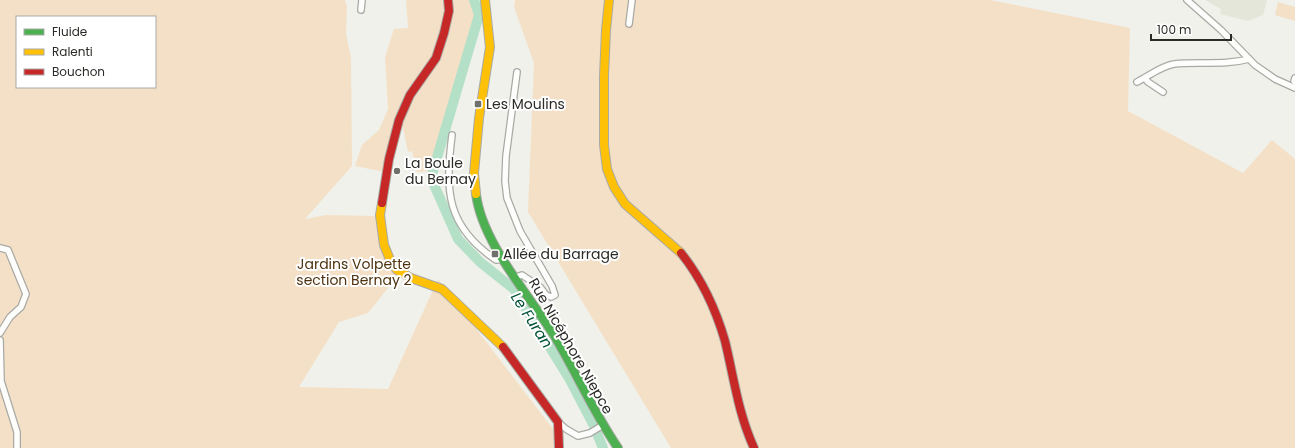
<svg xmlns="http://www.w3.org/2000/svg" width="1295" height="448" font-family="Poppins,sans-serif">
	<style>
		.built { fill: #e4e6d9 }
		.green { fill: #f4e0c7; fill-rule: evenodd }
		.lines { fill: none; stroke-linecap: round; stroke-linejoin: round }
		.river { stroke: #b5e0c8; stroke-width: 10 }
		.street-casing { stroke: #a9aaa5; stroke-width: 8 }
		.fast-casing { stroke: #a9aaa5; stroke-width: 10 }
		.slow-casing { stroke: #a9aaa5; stroke-width: 10 }
		.jam-casing { stroke: #a9aaa5; stroke-width: 10 }
		.street { stroke: #fdfdfc; stroke-width: 5.5 }
		.fast { stroke: #4caf50; stroke-width: 8 }
		.slow { stroke: #ffc107; stroke-width: 8 }
		.jam { stroke: #c62828; stroke-width: 8 }
		.poi-dot { fill: #6f706b; stroke: #fff; stroke-width: 1.5 }
		.labels { text-anchor: middle; dominant-baseline: central; stroke-width: 4; stroke-linejoin: round; paint-order: stroke }
		.poi-label { font-size: 14px; fill: #2a2b26; stroke: #fff; text-anchor: start }
		.park-label { font-size: 14px; fill: #4e320f; stroke: #fff }
		.street-label { font-size: 14px; fill: #2a2b26; stroke: #fff }
		.water-label { font-size: 15px; font-style: italic; fill: #005135; stroke: #fff }
	</style>
	<rect width="100%" height="100%" fill="#f0f1ea"/>
	<polygon class="built" points="1205,0 1267,0 1263,15 1248,21 1220,14 1221,9"/>
	<g class="green">
		<path d="M 0,0 L 345,0 L 347,7 L 346,34 L 351,58 L 352,166 L 305,219 L 326,215 L 376,216 L 383,248 L 396,278 L 368,313 L 339,322 L 299,387 L 388,389 L 438,279 L 556,433 L 554,448 L 0,448 ZM 17,17 L 155,17 L 155,87 L 17,87 Z"/>
		<polygon points="406,0 445,0 446,9 442,31 433,58 410,91 385,172 355,166 362,145 379,130 388,109 385,57 394,29 408,28"/>
		<polygon points="450,0 471,0 476,17 442,125 439,147 431,171 417,172 412,151 408,152 401,118 408,100 439,55"/>
		<polygon points="515,0 990,0 1130,28 1128,111 1243,173 1272,140 1295,159 1295,448 671,448 528,212 534,63 514,7"/>
		<polygon points="1278,2 1295,7 1295,21 1275,15"/>
	</g>
	<g class="lines">
		<polyline class="river" points="474,0 479,15 431,178 458,239 480,262 514,289 569,378 594,426 603,448"/>
		<defs>
			<g id="street">
				<polyline points="1187,0 1221,30 1255,65 1275,79 1295,88"/>
				<polyline points="361,10 362,0"/>
				<polyline points="629,24 632,0"/>
				<polyline points="1145,78 1148,82 1163,92"/>
				<polyline points="1295,78 1294,81 1295,82"/>
				<path d="M 1137,82 C 1149,76 1161,66 1174,64 C 1199,61 1224,66 1249,59"/>
				<path d="M 452,135 C 445,191 446,226 496,260 L 503,259"/>
				<polyline points="0,248 8,250 26,294 21,307 10,317 0,333"/>
				<polyline points="516,277 522,275 540,287 546,295 551,297 555,295 552,286 520,231 507,198 505,181 506,156 517,72"/>
				<polyline points="0,340 1,381 17,432 17,448"/>
				<polyline points="558,422 566,429 578,436 590,433 603,425"/>
			</g>
			<path id="fast" d="M 476,194 C 482,243 530,296 555,337 C 577,374 594,413 618,448"/>
			<g id="slow">
				<polyline points="609,0 606,30 604,76 604,145 607,169 614,187 625,204 681,253"/>
				<polyline points="476,194 474,173 479,118 490,47 485,0"/>
				<polyline points="382,203 380,215 384,245 391,262 397,270 411,278 442,289 503,347"/>
			</g>
			<g id="jam">
				<polyline points="382,203 389,159 399,120 410,95 436,58 444,33 449,11 448,0"/>
				<path d="M 681,253 C 701,278 716,310 725,341 C 734,378 738,413 754,448"/>
				<polyline points="503,347 558,422 559,448"/>
			</g>
		</defs>
		<use href="#street" class="street-casing"/>
		<use href="#fast" class="fast-casing"/>
		<use href="#slow" class="slow-casing"/>
		<use href="#jam" class="jam-casing"/>
		<use href="#street" class="street"/>
		<use href="#fast" class="fast"/>
		<use href="#slow" class="slow"/>
		<use href="#jam" class="jam"/>
	</g>
	<g class="poi-dot">
		<rect x="474" y="100" width="8" height="8" rx="2"/>
		<circle cx="397" cy="171" r="4"/>
		<rect x="491" y="250" width="8" height="8" rx="2"/>
	</g>
	<g class="labels">
		<g class="poi-label">
			<text x="486" y="104">Les Moulins</text>
			<text x="405" y="163">La Boule<tspan x="405" dy="16">du Bernay</tspan></text>
			<text x="503" y="254">Allée du Barrage</text>
		</g>
		<g class="park-label">
			<text x="354" y="264">Jardins Volpette<tspan x="354" dy="16">section Bernay 2</tspan></text>
		</g>
		<g class="street-label">
			<text transform="translate(571 346) rotate(60)">Rue Nicéphore Niepce</text>
		</g>
		<g class="water-label">
			<text transform="translate(532 320) rotate(57)">Le Furan</text>
		</g>
	</g>
	<rect x="16" y="16" width="140" height="72" fill="#ffffff" stroke="#aaaaa8"/>
	<rect x="24" y="29" width="20" height="6" fill="#4caf50" stroke="#aaaaa8"/>
	<text x="52" y="36" font-size="12" fill="#2a2b26">Fluide</text>
	<rect x="24" y="49" width="20" height="6" fill="#ffc107" stroke="#aaaaa8"/>
	<text x="52" y="56" font-size="12" fill="#2a2b26">Ralenti</text>
	<rect x="24" y="69" width="20" height="6" fill="#c62828" stroke="#aaaaa8"/>
	<text x="52" y="76" font-size="12" fill="#2a2b26">Bouchon</text>
	<path d="M1151 34v6h80v-6" fill="none" stroke="#2a2b26" stroke-width="2"/>
	<text x="1157" y="34" font-size="12" fill="#2a2b26" stroke="#ffffff" stroke-width="3" paint-order="stroke">100 m</text>
</svg>
